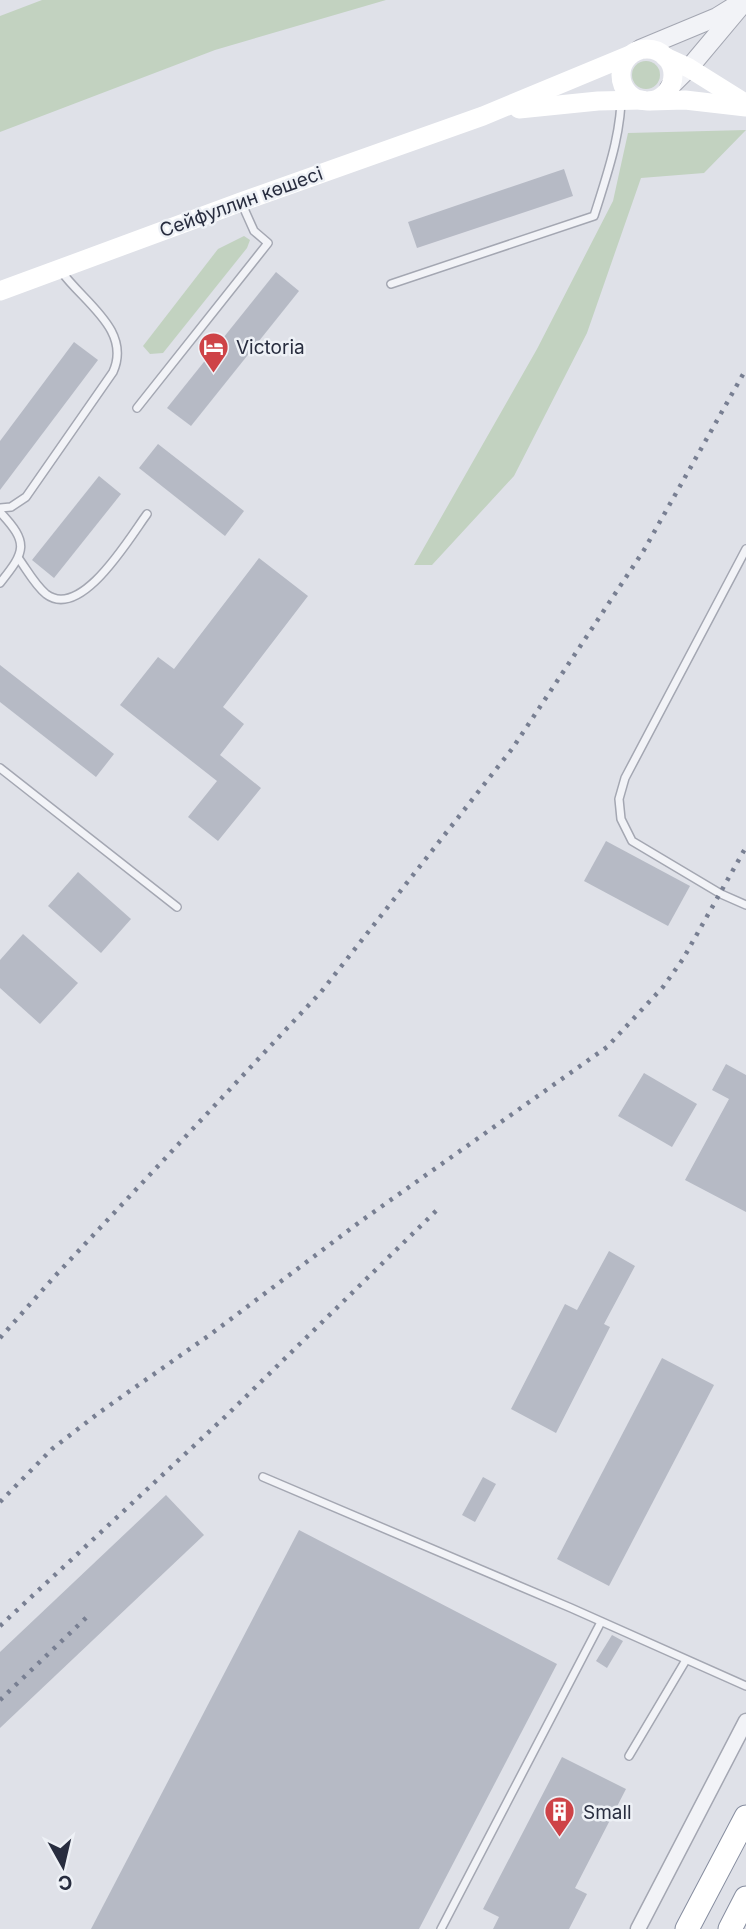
<svg xmlns="http://www.w3.org/2000/svg" width="746" height="1929" font-family="Inter,sans-serif">
	<style>
		.green { fill: #c2d2c0 }
		.building { fill: #b6bac5 }
		.lines { fill: none; stroke-linecap: round; stroke-linejoin: round }
		.service-casing { stroke: #a4a7b2; stroke-width: 10 }
		.minor-casing { stroke: #a4a7b2; stroke-width: 17 }
		.tertiary-casing { stroke: #a4a7b2; stroke-width: 20 }
		.trunk-casing { stroke: #868d9f; stroke-width: 25 }
		.service { stroke: #f2f3f7; stroke-width: 7 }
		.minor { stroke: #f2f3f7; stroke-width: 14 }
		.tertiary { stroke: #f2f3f7; stroke-width: 18 }
		.secondary { stroke: #fff; stroke-width: 19 }
		.trunk { stroke: #fff; stroke-width: 23 }
		.rail { stroke: #787f92; stroke-width: 4.5; stroke-dasharray: 3.5 7; stroke-linecap: butt }
		.labels { text-anchor: middle; dominant-baseline: central; stroke-width: 5; stroke-linejoin: round; paint-order: stroke }
		.street-label { font-size: 19px; fill: #282d3f; stroke: #eef1f6 }
		.poi-label { font-size: 19px; fill: #282d3f; stroke: #eef1f6; text-anchor: start }
	</style>
	<rect width="100%" height="100%" fill="#dfe1e8"/>
	<g class="green">
		<polygon points="42,0 386,0 215,50 0,132 0,16"/>
		<circle cx="646" cy="75" r="14"/>
		<polygon points="746,130 704,173 641,178 587,333 514,476 432,565 414,565 537,349 613,201 628,133"/>
		<polygon points="244,236 250,240 247,248 163,353 150,354 143,346 218,249"/>
	</g>
	<g class="building">
		<polygon points="564,169 573,196 417,248 408,222"/>
		<polygon points="276,272 299,291 191,426 167,408"/>
		<polygon points="74,342 98,360 0,490 0,441"/>
		<polygon points="158,444 244,511 225,536 139,468"/>
		<polygon points="99,476 121,494 54,578 32,560"/>
		<polygon points="259,558 308,596 223,707 244,724 220,755 261,788 218,841 188,817 217,781 120,705 158,657 174,669"/>
		<polygon points="0,665 114,754 96,777 0,702"/>
		<polygon points="606,841 690,886 668,926 584,881"/>
		<polygon points="78,872 131,919 101,953 48,906"/>
		<polygon points="23,934 78,983 40,1024 0,988 0,960"/>
		<polygon points="726,1064 746,1075 746,1212 685,1180 729,1099 712,1090"/>
		<polygon points="644,1073 697,1104 672,1147 618,1116"/>
		<polygon points="609,1251 635,1266 604,1324 610,1327 556,1433 511,1409 565,1304 577,1310"/>
		<polygon points="662,1358 714,1385 609,1586 557,1559"/>
		<polygon points="483,1477 496,1484 475,1522 462,1515"/>
		<polygon points="166,1495 204,1535 0,1728 0,1652"/>
		<polygon points="299,1530 557,1664 419,1929 91,1929"/>
		<polygon points="612,1635 623,1641 607,1668 596,1661"/>
		<polygon points="562,1757 626,1789 575,1888 587,1894 569,1929 493,1929 499,1917 483,1909"/>
	</g>
	<g class="lines">
		<defs>
			<g id="service">
				<path d="M 391,284 L 594,216 C 608,172 624,127 621,81"/>
				<polyline points="137,408 268,243 254,231 241,202"/>
				<path d="M 0,508 L 11,507 L 26,497 L 113,372 C 132,330 83,302 61,271"/>
				<path d="M 0,512 C 29,543 26,551 0,583"/>
				<polyline points="746,549 625,778 619,799 621,819 632,841 721,894 746,905"/>
				<path d="M 19,559 C 27,570 35,585 46,594 C 81,621 130,537 147,514"/>
				<polyline points="0,768 177,907"/>
				<polyline points="263,1477 571,1608 746,1686"/>
				<polyline points="629,1756 686,1660"/>
				<polyline points="441,1929 601,1622"/>
			</g>
			<polyline id="minor" points="638,1929 746,1721"/>
			<g id="tertiary">
				<polyline points="640,49 717,17 733,7"/>
				<polyline points="669,88 689,68 746,0"/>
			</g>
			<g id="trunk">
				<polyline points="687,1929 746,1817"/>
				<polyline points="730,1929 746,1898"/>
			</g>
		</defs>
		<use href="#service" class="service-casing"/>
		<use href="#minor" class="minor-casing"/>
		<use href="#tertiary" class="tertiary-casing"/>
		<use href="#trunk" class="trunk-casing"/>
		<use href="#service" class="service"/>
		<use href="#minor" class="minor"/>
		<use href="#tertiary" class="tertiary"/>
		<g class="secondary">
			<circle cx="647" cy="75" r="26"/>
			<polyline points="665,57 689,68 745,103"/>
			<polyline points="650,101 685,100 746,107"/>
			<polyline points="519,109 598,101 642,100"/>
			<polyline points="0,291 241,202 483,116 630,55"/>
		</g>
		<use href="#trunk" class="trunk"/>
		<g class="rail">
			<polyline points="0,1338 55,1276 321,992 512,749 644,550 746,369"/>
			<polyline points="0,1502 52,1449 100,1412 211,1334 361,1221 607,1047 663,987 683,959 746,847"/>
			<polyline points="0,1626 227,1415 437,1210"/>
			<polyline points="0,1700 90,1614"/>
		</g>
	</g>
	<defs>
		<symbol id="hotel-pin" viewBox="-11 -11 22 30"><path d="M0 17L-7.5 6A9.5 9.5 0 1 1 7.5 6Z" fill="#ce4347" stroke="#eef1f6"/><path d="M-6-4.5h1.5V1H6V5H4.5V3h-9V5H-6ZM-4 0a1.8 1.8 0 1 1 3.6 0ZM.5 0V-2.5h3Q6-2.5 6 0Z" fill="#fff"/></symbol>
		<symbol id="building-pin" viewBox="-11 -11 22 30"><path d="M0 17L-7.5 6A9.5 9.5 0 1 1 7.5 6Z" fill="#ce4347" stroke="#eef1f6"/><path d="M-4-6H4V6H1V3H-1V6H-4ZM-2.5-4.3h1.7v1.8h-1.7ZM.8-4.3h1.7v1.8H.8ZM-2.5-1h1.7V.8h-1.7ZM.8-1h1.7V.8H.8Z" fill="#fff"/></symbol>
	</defs>
	<g fill-rule="evenodd">
		<use href="#hotel-pin" x="196" y="330" width="35" height="47"/>
		<use href="#building-pin" x="542" y="1794" width="35" height="47"/>
	</g>
	<g class="labels">
		<g class="street-label">
			<text transform="translate(241 202) rotate(-20)">Сейфуллин көшесі</text>
		</g>
		<g class="poi-label">
			<text x="236" y="347">Victoria</text>
			<text x="583" y="1812">Small</text>
		</g>
	</g>
	<g transform="translate(63 1866) rotate(172)" stroke="#eef1f6" stroke-width="5" paint-order="stroke">
	<path d="M0-5L12 26L0 18L-12 26Z" fill="#282d3f"/>
	<text y="-10" font-size="19" font-weight="bold" text-anchor="middle" fill="#282d3f">С</text>
	</g>
</svg>
